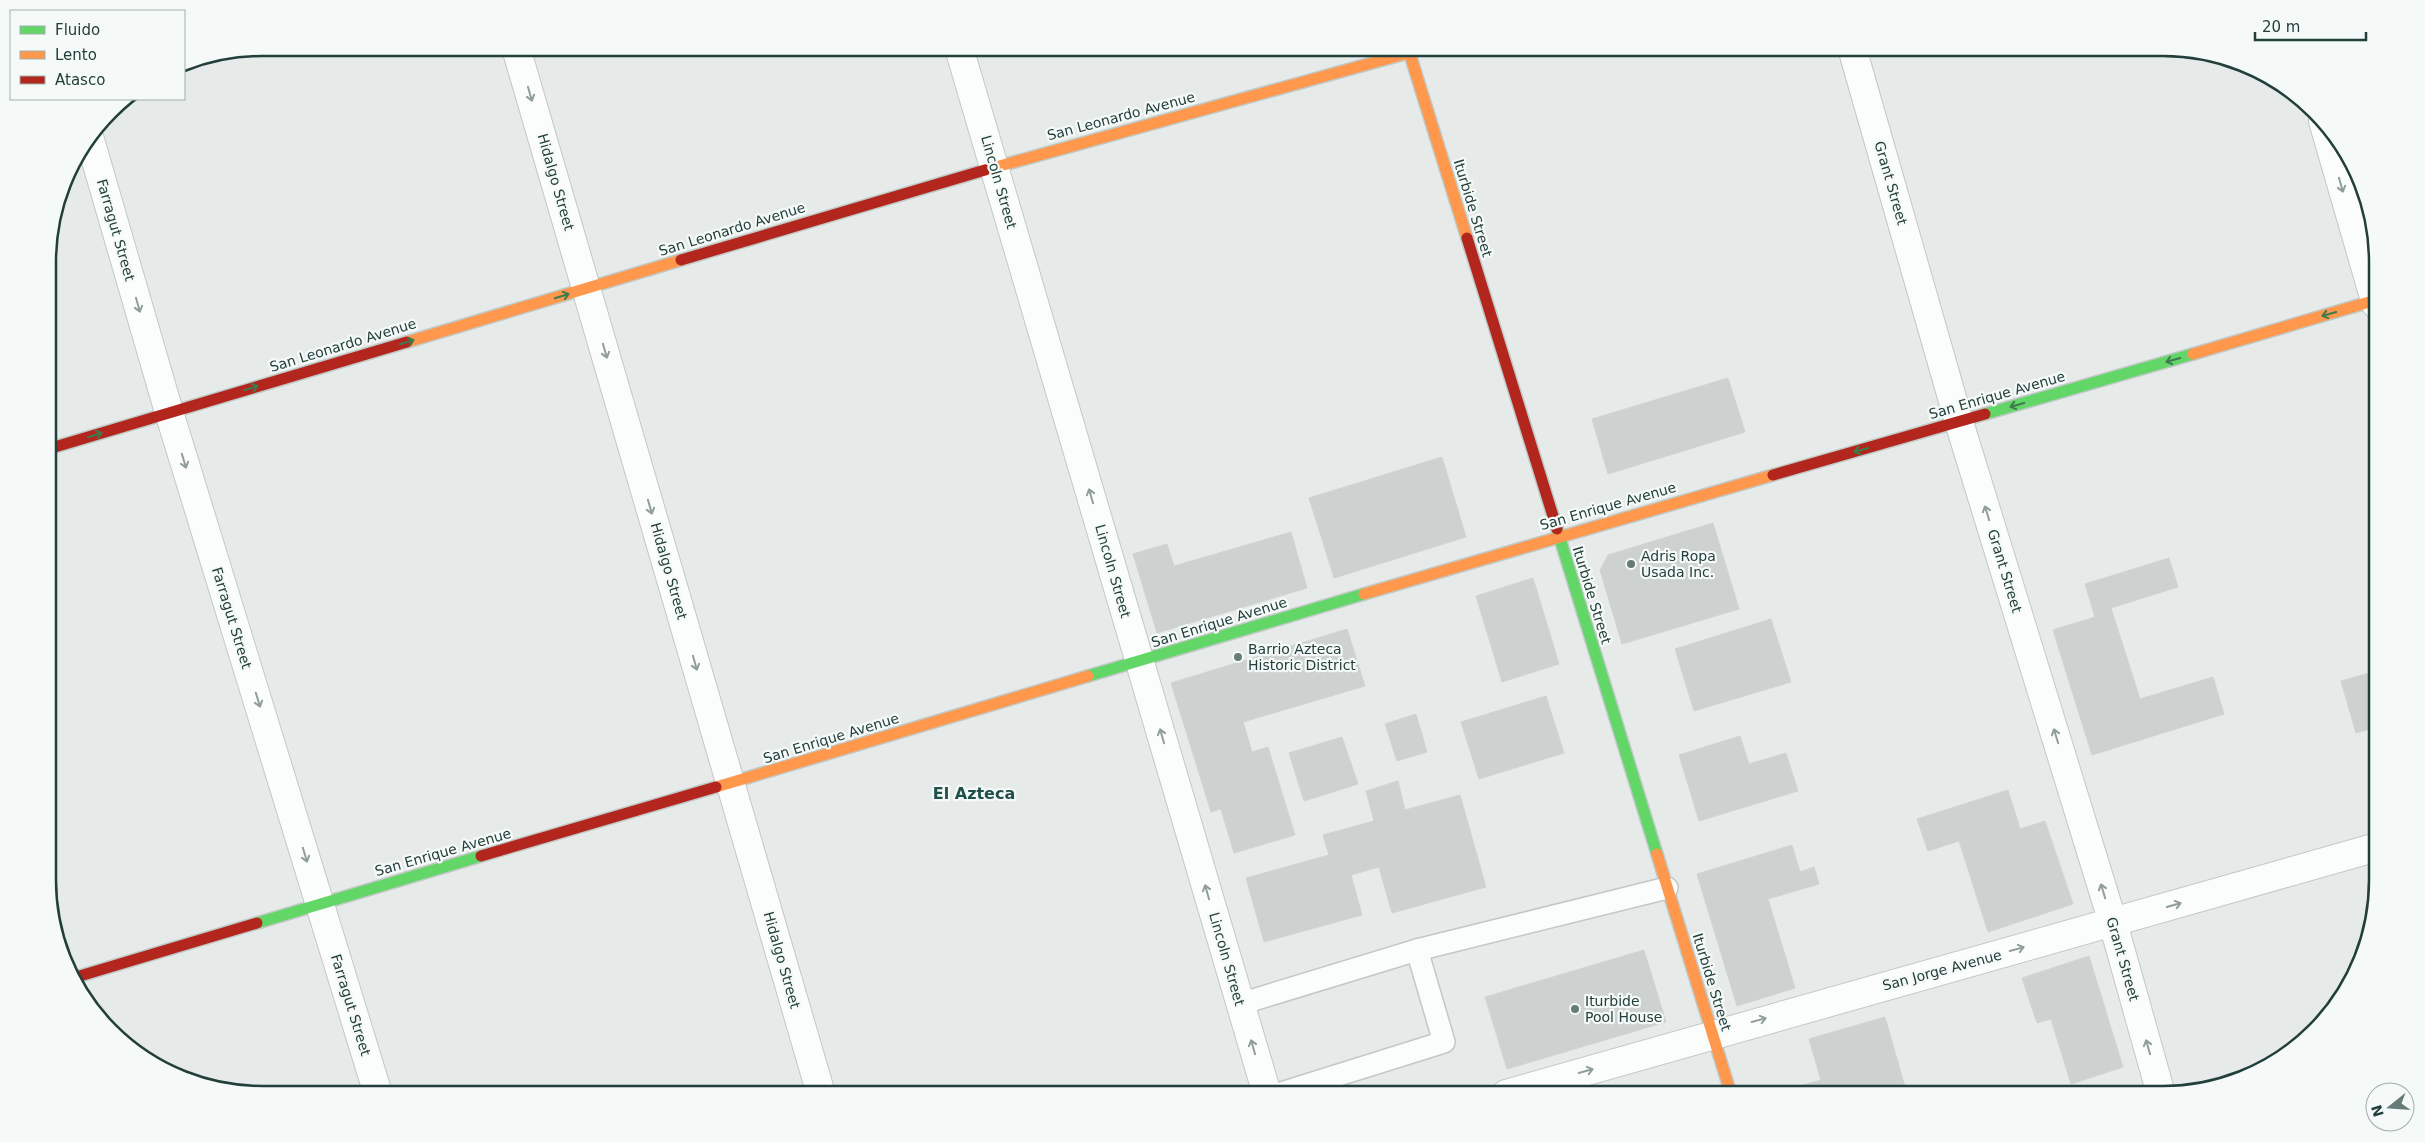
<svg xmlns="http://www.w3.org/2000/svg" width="2425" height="1142" font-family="'DejaVu Sans',sans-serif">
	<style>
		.building { fill: #cdd2d1; stroke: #cfd4d2 }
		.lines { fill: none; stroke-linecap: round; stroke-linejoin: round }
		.lane-casing { stroke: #c3c8c6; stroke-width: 24 }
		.street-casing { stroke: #c3c8c6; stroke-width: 30 }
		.fast-casing { stroke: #c1c9c6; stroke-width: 14 }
		.slow-casing { stroke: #c1c9c6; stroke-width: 14 }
		.jam-casing { stroke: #c1c9c6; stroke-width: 14 }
		.lane { stroke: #fbfcfc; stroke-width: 21 }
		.street { stroke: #fbfcfc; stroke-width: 28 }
		.fast { stroke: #63d668; stroke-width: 11 }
		.slow { stroke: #ff974d; stroke-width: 11 }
		.jam { stroke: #b3261e; stroke-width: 11 }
		.oneway { stroke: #8f9e9c }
		.oneway2 { stroke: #3d7b4d }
		.poi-dot { fill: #677b78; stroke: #f5faf8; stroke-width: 2 }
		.labels { text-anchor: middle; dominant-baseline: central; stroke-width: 4.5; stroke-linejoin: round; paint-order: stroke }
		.street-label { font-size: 14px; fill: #233f3b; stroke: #f5faf8 }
		.poi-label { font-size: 14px; fill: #233f3b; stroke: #f5faf8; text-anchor: start }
		.quarter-label { font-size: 16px; font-weight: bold; fill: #1f514a; stroke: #f5faf8 }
		.rim { fill: none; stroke: #233f3b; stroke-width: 2.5 }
	</style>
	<rect width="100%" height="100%" fill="#e6ebe9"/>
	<g class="building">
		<polygon points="1728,378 1745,432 1608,474 1592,419"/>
		<polygon points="1442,457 1466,537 1334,578 1309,498"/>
		<polygon points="1713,523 1739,609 1622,644 1600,570 1608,555"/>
		<polygon points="1291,532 1307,588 1157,633 1133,554 1167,544 1174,566"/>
		<polygon points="2169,558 2178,587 2111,608 2140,699 2213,677 2224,714 2092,755 2053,630 2095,617 2085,584"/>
		<polygon points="1533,578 1559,664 1502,682 1476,596"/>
		<polygon points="1771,619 1791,682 1694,711 1675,649"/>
		<polygon points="1347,629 1365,686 1243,722 1252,752 1268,747 1295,835 1234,853 1221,809 1211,812 1171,683"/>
		<polygon points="2377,671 2377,730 2376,727 2356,733 2341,681"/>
		<polygon points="1546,696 1564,753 1479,779 1461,722"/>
		<polygon points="1416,714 1427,752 1397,761 1385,724"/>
		<polygon points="1740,736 1749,764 1786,753 1798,791 1699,821 1679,755"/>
		<polygon points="1342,737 1358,784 1304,801 1289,753"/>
		<polygon points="1398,781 1405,810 1460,795 1486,887 1392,913 1379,867 1351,875 1362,915 1264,942 1246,878 1329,855 1323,835 1374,821 1366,791"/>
		<polygon points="2008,790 2020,829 2045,821 2073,904 1988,932 1959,841 1928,851 1917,819"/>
		<polygon points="1792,845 1800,872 1814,867 1819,884 1768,899 1795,988 1737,1006 1697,874"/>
		<polygon points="1644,950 1666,1022 1507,1069 1485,997"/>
		<polygon points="2089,956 2123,1067 2071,1084 2051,1019 2037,1023 2022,978"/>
		<polygon points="1885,1017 1907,1094 1784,1094 1783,1091 1821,1080 1809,1039"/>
		<polygon points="2260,1064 2262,1068 2232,1083 2181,1093 2179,1089"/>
	</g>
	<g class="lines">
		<defs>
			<g id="lane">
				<polyline points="1240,1004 1417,950"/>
				<polyline points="1278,1094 1444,1042 1417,950 1667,888"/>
			</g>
			<g id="street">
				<polyline points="516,48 821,1094"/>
				<polyline points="959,48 1267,1094"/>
				<polyline points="1852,48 1959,422 2113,923 2161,1094"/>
				<polyline points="2323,121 2376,304"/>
				<polyline points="90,140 169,412 378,1094"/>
				<path d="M 1506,1094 C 1796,1009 2087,930 2377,847"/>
			</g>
			<g id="fast">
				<polyline points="1985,414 2193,354"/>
				<polyline points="1557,529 1657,854"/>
				<polyline points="1088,676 1364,594"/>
				<polyline points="257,923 481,856"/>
			</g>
			<g id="slow">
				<polyline points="1408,48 1467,238"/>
				<polyline points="985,170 1426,48"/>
				<polyline points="407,342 681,260"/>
				<polyline points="2193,354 2376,300"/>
				<polyline points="1364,594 1773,475"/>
				<polyline points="716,787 1088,676"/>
				<polyline points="1657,854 1731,1094"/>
			</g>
			<g id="jam">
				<polyline points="1467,238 1557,529"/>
				<polyline points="681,260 985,170"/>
				<polyline points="48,449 407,342"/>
				<polyline points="1773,475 1985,414"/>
				<polyline points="481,856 716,787"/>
				<polyline points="73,978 257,923"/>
			</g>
		</defs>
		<use href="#lane" class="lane-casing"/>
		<use href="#street" class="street-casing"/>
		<use href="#fast" class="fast-casing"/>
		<use href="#slow" class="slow-casing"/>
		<use href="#jam" class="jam-casing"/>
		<use href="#lane" class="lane"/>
		<use href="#street" class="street"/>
		<use href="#fast" class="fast"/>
		<use href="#slow" class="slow"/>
		<use href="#jam" class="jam"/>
	</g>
	<defs><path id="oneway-shaft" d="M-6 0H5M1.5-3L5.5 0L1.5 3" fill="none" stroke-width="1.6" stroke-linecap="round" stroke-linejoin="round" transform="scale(1.25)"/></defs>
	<g class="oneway">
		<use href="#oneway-shaft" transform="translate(530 94) rotate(74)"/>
		<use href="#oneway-shaft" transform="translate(2341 185) rotate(74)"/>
		<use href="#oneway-shaft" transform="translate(138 305) rotate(74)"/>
		<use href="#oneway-shaft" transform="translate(605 351) rotate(74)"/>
		<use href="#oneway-shaft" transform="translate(184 461) rotate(73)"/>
		<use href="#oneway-shaft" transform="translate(1091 496) rotate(-106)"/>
		<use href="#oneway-shaft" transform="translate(650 507) rotate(74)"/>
		<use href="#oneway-shaft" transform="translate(1987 513) rotate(-107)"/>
		<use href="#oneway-shaft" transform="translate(695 663) rotate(74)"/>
		<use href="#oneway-shaft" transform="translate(258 700) rotate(73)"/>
		<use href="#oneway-shaft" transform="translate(1162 736) rotate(-106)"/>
		<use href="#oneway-shaft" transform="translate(2056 736) rotate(-107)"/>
		<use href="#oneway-shaft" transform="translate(305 855) rotate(73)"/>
		<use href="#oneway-shaft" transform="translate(2103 891) rotate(-107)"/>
		<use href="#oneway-shaft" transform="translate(1207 892) rotate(-106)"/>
		<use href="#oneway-shaft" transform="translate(2174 905) rotate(-16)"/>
		<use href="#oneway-shaft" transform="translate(2017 949) rotate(-15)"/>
		<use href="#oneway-shaft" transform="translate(1759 1020) rotate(-15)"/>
		<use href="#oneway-shaft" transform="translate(1253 1047) rotate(-106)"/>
		<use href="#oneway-shaft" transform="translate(2148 1047) rotate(-106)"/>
		<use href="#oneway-shaft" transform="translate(1586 1071) rotate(-16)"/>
	</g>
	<g class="oneway2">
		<use href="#oneway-shaft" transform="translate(562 296) rotate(-17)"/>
		<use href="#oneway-shaft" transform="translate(2329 314) rotate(164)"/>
		<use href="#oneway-shaft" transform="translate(407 342) rotate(-17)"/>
		<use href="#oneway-shaft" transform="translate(2173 360) rotate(164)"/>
		<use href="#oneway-shaft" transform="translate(251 388) rotate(-17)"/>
		<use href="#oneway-shaft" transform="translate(2017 405) rotate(164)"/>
		<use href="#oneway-shaft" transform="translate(95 435) rotate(-17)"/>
		<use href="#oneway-shaft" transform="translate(1861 450) rotate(164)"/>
	</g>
	<g class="poi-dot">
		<circle cx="1631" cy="564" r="5"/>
		<circle cx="1238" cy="657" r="5"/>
		<circle cx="1575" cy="1009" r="5"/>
	</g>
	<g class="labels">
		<g class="street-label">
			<text transform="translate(1121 116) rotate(-15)">San Leonardo Avenue</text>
			<text transform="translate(556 182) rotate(74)">Hidalgo Street</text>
			<text transform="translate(999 182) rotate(74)">Lincoln Street</text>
			<text transform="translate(1891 183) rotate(74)">Grant Street</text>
			<text transform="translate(1473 208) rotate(73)">Iturbide Street</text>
			<text transform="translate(732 229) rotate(-17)">San Leonardo Avenue</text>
			<text transform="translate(116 230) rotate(74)">Farragut Street</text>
			<text transform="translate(343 345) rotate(-17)">San Leonardo Avenue</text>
			<text transform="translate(1997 395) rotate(-16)">San Enrique Avenue</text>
			<text transform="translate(1608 506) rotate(-16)">San Enrique Avenue</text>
			<text transform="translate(669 571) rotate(74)">Hidalgo Street</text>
			<text transform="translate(1113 571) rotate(74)">Lincoln Street</text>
			<text transform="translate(2005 571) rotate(73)">Grant Street</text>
			<text transform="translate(1592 595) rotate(73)">Iturbide Street</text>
			<text transform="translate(232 618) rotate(73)">Farragut Street</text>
			<text transform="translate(1219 622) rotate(-17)">San Enrique Avenue</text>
			<text transform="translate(831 738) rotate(-17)">San Enrique Avenue</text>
			<text transform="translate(443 852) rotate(-16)">San Enrique Avenue</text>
			<text transform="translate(1227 959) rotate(74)">Lincoln Street</text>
			<text transform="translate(2123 959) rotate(74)">Grant Street</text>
			<text transform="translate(782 960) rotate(74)">Hidalgo Street</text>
			<text transform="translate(1942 970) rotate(-15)">San Jorge Avenue</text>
			<text transform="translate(1712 982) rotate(73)">Iturbide Street</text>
			<text transform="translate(351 1005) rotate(73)">Farragut Street</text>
		</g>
		<g class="poi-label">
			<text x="1641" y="556">Adris Ropa<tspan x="1641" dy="16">Usada Inc.</tspan></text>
			<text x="1248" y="649">Barrio Azteca<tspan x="1248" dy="16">Historic District</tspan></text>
			<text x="1585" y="1001">Iturbide<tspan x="1585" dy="16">Pool House</tspan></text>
		</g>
		<g class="quarter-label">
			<text x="974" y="793">El Azteca</text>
		</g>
	</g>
	<path d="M0 0H2425V1142H0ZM262 56H2163A206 206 0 0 1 2369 262V880A206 206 0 0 1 2163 1086H262A206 206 0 0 1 56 880V262A206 206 0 0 1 262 56Z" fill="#f5faf8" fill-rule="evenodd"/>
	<path class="rim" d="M262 56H2163A206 206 0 0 1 2369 262V880A206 206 0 0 1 2163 1086H262A206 206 0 0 1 56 880V262A206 206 0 0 1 262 56Z"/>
	<rect x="10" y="10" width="175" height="90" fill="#f5faf8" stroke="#a1afac"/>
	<rect x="20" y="26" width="25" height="8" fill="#63d668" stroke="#a1afac"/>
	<text x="55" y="35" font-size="15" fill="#233f3b">Fluido</text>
	<rect x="20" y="51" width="25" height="8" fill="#ff974d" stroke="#a1afac"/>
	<text x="55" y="60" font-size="15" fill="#233f3b">Lento</text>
	<rect x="20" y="76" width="25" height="8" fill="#b3261e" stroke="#a1afac"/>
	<text x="55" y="85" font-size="15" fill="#233f3b">Atasco</text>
	<g transform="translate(2390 1107) rotate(253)"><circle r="24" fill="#f5faf8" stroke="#a1afac"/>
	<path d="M0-4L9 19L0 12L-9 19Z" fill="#677b78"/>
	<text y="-8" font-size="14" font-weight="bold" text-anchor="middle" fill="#233f3b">N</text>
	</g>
	<path d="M2255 32v8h111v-8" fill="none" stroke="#233f3b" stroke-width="2.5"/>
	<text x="2262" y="32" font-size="15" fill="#233f3b" stroke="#f5faf8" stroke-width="4" paint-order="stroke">20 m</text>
</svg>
